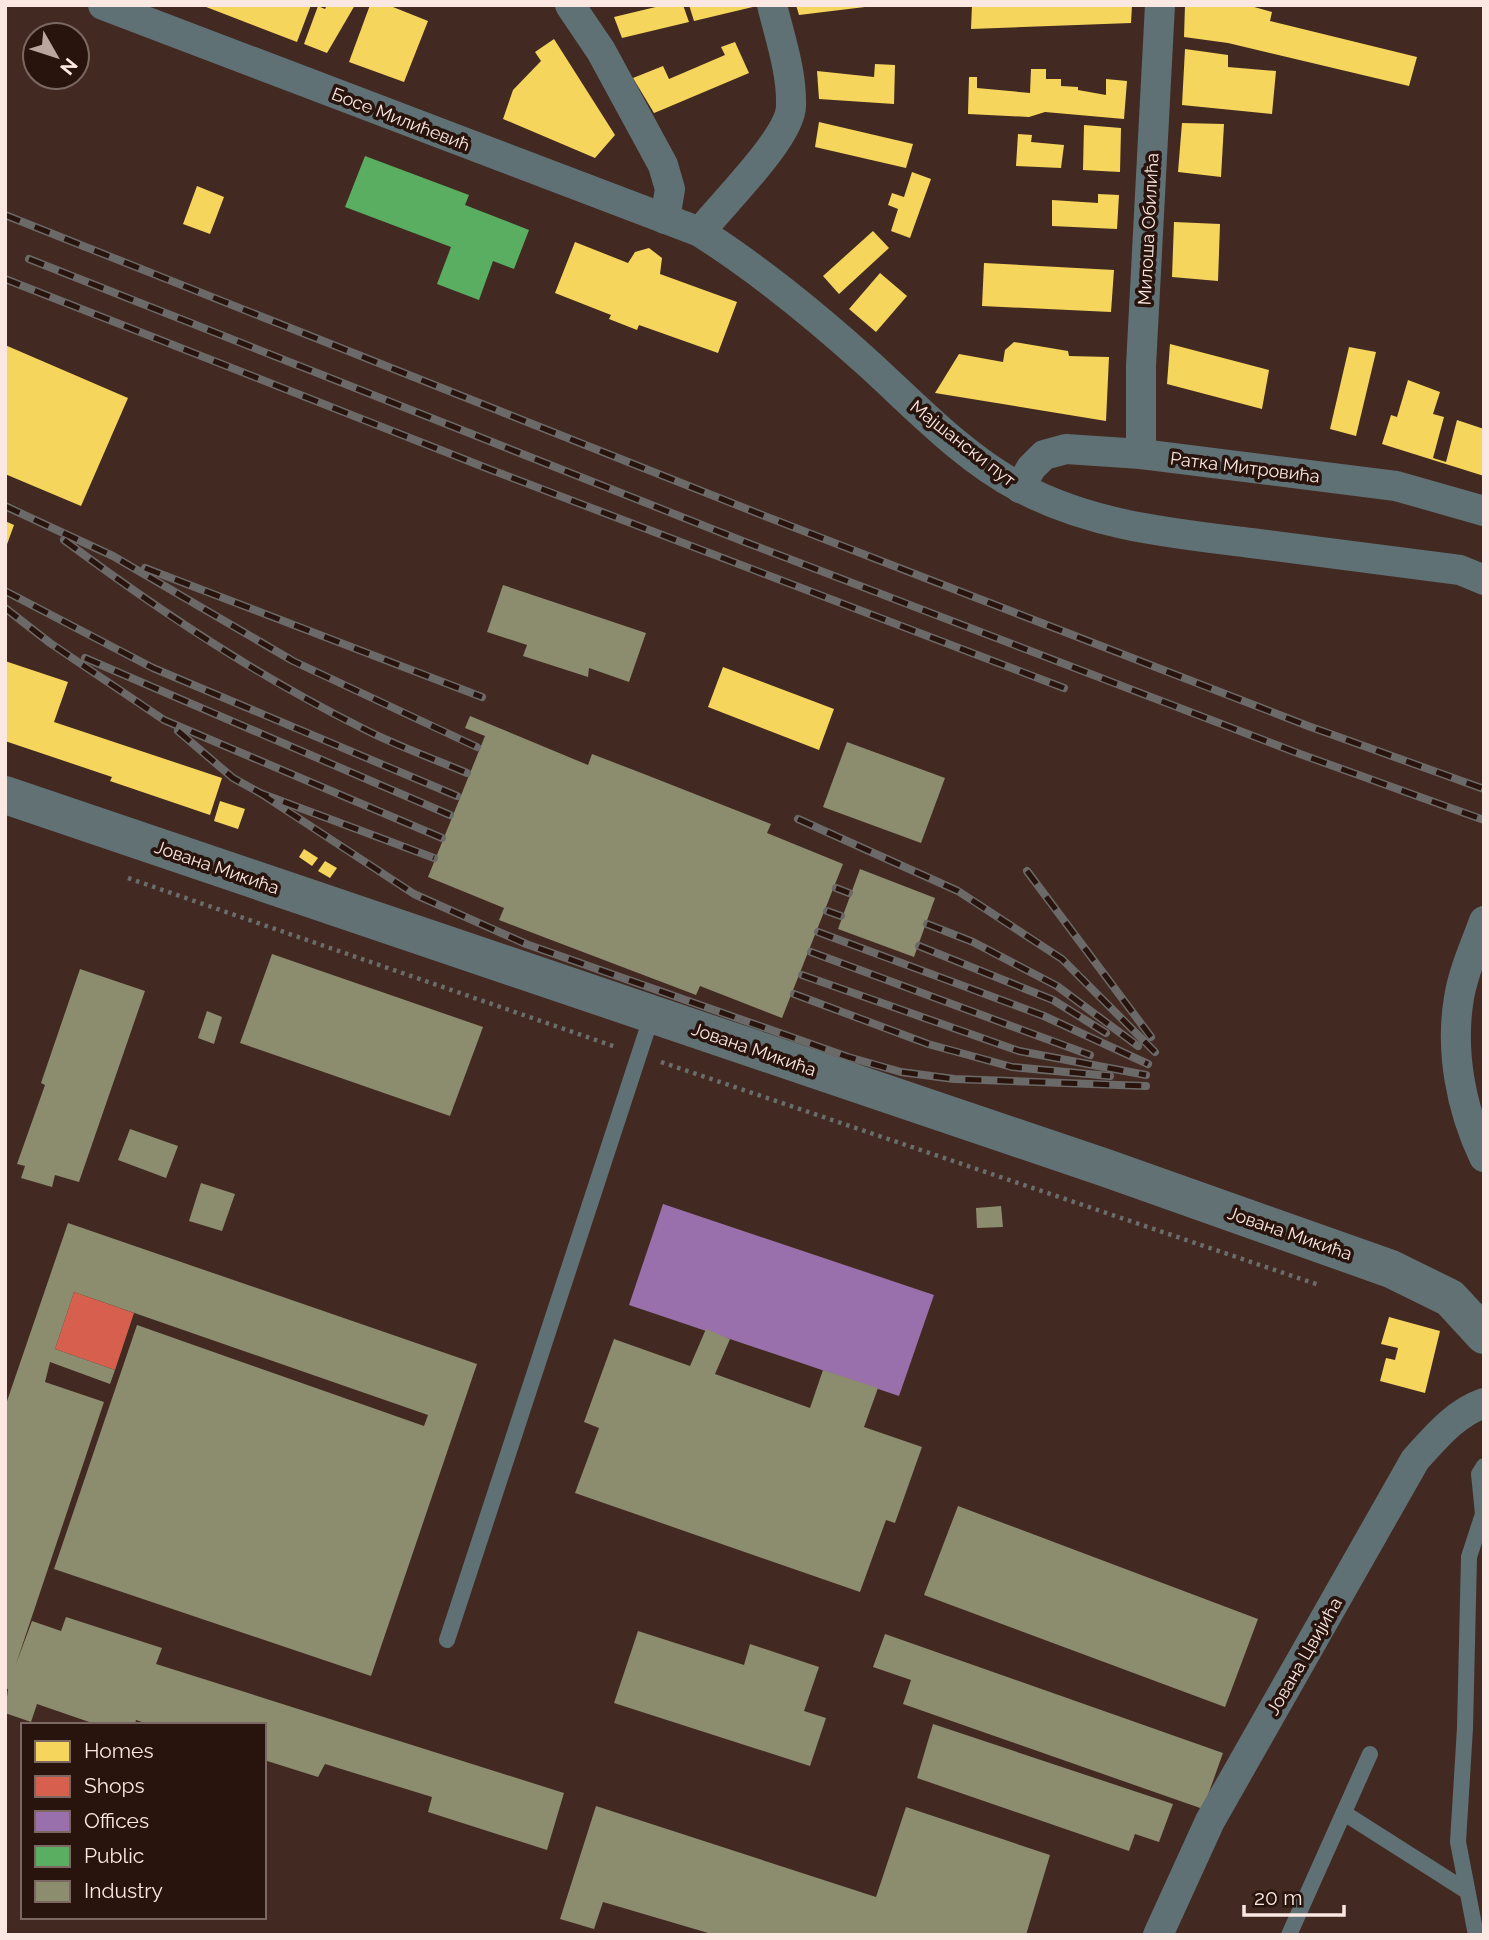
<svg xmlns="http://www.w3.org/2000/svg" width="1489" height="1940" font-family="Raleway,sans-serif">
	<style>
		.homes { fill: #f6d55c }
		.shops { fill: #d6604d }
		.offices { fill: #9970ab }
		.public { fill: #5aae61 }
		.industry { fill: #8c8c6e }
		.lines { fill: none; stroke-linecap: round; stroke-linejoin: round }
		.path { stroke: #6b6c6c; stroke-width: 4.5; stroke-dasharray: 3.5 5; stroke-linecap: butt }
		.lane { stroke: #5f7175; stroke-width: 16 }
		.street { stroke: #5f7175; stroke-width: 30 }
		.secondary { stroke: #617174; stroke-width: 38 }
		.rail-casing { stroke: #6c6a69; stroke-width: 8 }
		.rail { stroke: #28130d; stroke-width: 5; stroke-dasharray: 16; stroke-linecap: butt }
		.labels { text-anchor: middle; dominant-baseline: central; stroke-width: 7; stroke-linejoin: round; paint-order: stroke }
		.street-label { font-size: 18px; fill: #fbe8e2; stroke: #28130d }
	</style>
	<rect width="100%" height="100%" fill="#422a22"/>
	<g class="homes">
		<polygon points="201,5 311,5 297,42"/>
		<polygon points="327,5 355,5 327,53 304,44 318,6 325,9"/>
		<polygon points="370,5 388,5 428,21 404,82 349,62"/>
		<polygon points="664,5 683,5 689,22 622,38 614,17"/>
		<polygon points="689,5 757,5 757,6 694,21"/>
		<polygon points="796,5 865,5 865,7 799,15"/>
		<polygon points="972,5 1132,5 1131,23 971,29"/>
		<polygon points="1185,5 1247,5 1272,12 1270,21 1417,57 1409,86 1228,43 1184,37"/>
		<polygon points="554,39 615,135 595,158 503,119 513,90 541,61 535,52"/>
		<polygon points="735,42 749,73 659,111 654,113 633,78 663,66 669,79 725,55 721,47"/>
		<polygon points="1185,49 1228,55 1228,67 1276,71 1272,114 1182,105"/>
		<polygon points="875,64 895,65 894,104 819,99 817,71 874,77"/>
		<polygon points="1031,69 1046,69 1046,79 1061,79 1061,86 1078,87 1078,90 1106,95 1106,79 1127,81 1124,119 1045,112 1029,117 968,114 969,77 977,77 977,88 1030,93"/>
		<polygon points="819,122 913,144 906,168 815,147"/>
		<polygon points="1182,123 1224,124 1221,177 1178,172"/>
		<polygon points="1084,125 1121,128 1120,172 1083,170"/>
		<polygon points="1018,134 1032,135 1031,142 1064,145 1061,168 1016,166"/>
		<polygon points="912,172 931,179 910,238 891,231 898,209 888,205 892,193 904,197"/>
		<polygon points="197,186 224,197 210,234 183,224"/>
		<polygon points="1098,194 1119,195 1117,229 1052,226 1052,200 1098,203"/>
		<polygon points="1174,222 1220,224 1218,281 1172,277"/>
		<polygon points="873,231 889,248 839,294 823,276"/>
		<polygon points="575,242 628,263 635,252 649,248 662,258 660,274 737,302 718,353 639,325 637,330 609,319 611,315 555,293"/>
		<polygon points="984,263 1114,270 1111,312 982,306"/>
		<polygon points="880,273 907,296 876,332 849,309"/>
		<polygon points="1014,342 1068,351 1069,356 1109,357 1106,421 935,393 959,354 1003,362 1005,350"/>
		<polygon points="1170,344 1269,370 1262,409 1167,384"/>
		<polygon points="5,345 128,398 81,506 5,474"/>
		<polygon points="1349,347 1376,352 1356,436 1330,429"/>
		<polygon points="1408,380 1440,392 1433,414 1444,417 1433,458 1446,462 1457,420 1484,429 1484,476 1382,444 1391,415 1397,417"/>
		<polygon points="5,521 14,525 6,547 5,547"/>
		<polygon points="5,661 68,682 54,722 222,778 210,815 110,781 112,777 5,741"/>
		<polygon points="723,667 834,709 819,750 708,707"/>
		<polygon points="220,801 245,809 238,829 214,821"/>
		<polygon points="304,849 318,858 312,866 299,857"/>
		<polygon points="325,861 337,868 330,878 318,871"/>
		<polygon points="1389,1317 1440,1331 1425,1393 1380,1381 1386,1358 1395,1360 1398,1348 1381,1344"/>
	</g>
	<polygon class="shops" points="74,1292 134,1313 115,1370 55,1349"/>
	<polygon class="offices" points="663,1204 934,1295 899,1396 629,1305"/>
	<polygon class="public" points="365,156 469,195 465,205 529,230 514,269 493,261 479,300 437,284 451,247 345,207"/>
	<g class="industry">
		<polygon points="503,585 646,633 629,682 589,668 588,677 523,656 527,645 487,632"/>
		<polygon points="470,716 588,765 592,754 644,774 771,824 767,833 843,864 782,1018 700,986 696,995 499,920 504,908 428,877 485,736 465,728"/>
		<polygon points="847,742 945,778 921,843 823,807"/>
		<polygon points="860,869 935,898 914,957 838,929"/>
		<polygon points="272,954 483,1027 450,1116 240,1043"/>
		<polygon points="80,969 145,991 79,1182 55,1175 52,1187 21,1178 25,1166 17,1164 45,1085 41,1083"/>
		<polygon points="207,1011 222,1017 214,1044 198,1038"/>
		<polygon points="130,1129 178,1146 166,1178 118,1160"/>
		<polygon points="201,1183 235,1194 222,1231 189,1221"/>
		<polygon points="1001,1206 1003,1227 977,1228 976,1208"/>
		<polygon points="68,1223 477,1364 371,1676 54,1569 137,1325 424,1426 428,1415 74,1292 55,1349 115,1370 110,1384 50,1362 45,1382 104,1402 16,1664 32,1621 61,1631 66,1617 162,1648 156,1664 564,1793 547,1850 428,1812 432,1797 325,1764 318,1777 264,1760 264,1725 151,1725 136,1720 135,1725 98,1725 37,1704 31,1722 5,1713 8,1689 5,1688 5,1407"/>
		<polygon points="706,1329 730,1339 715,1374 810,1408 823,1370 878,1388 864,1427 922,1447 895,1523 886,1520 860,1592 575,1493 599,1428 584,1422 614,1339 690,1366"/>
		<polygon points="958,1506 1258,1619 1225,1707 924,1595"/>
		<polygon points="638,1631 744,1665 750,1644 819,1667 804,1711 826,1718 810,1766 614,1703"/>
		<polygon points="885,1634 1223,1753 1203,1809 903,1704 911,1680 873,1667"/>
		<polygon points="933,1724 1173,1804 1159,1842 1135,1834 1129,1851 917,1778"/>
		<polygon points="596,1806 876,1897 906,1807 1050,1855 1026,1935 715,1935 603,1902 594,1929 560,1919"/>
	</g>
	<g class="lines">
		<g class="path">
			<polyline points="128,878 616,1047"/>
			<polyline points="661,1062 1319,1285"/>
		</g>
		<g class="lane">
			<polyline points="447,1640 652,1015"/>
			<polyline points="1344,1813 1465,1890"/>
			<polyline points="1289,1935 1370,1754"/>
			<polyline points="1476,1935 1458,1842 1465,1728 1469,1557 1483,1514 1479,1474 1484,1466"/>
		</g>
		<g class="street">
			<path d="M 103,5 L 700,232 C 761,271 816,316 870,365 C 917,408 964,458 1021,488 C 1093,526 1171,533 1251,543 C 1320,552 1390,561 1460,570 L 1484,580"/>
			<polyline points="570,5 601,51 663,165 670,189 665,219"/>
			<path d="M 700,232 C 721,205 791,137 791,106 C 792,72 780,38 772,5"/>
			<polyline points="1141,454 1141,366 1160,5"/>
			<polyline points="1020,488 1031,468 1044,455 1066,449 1141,454 1396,486 1484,511"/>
			<path d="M 1484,921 C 1475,946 1463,972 1459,998 C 1450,1051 1461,1109 1484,1157"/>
			<path d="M 1158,1935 L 1210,1821 L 1415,1460 C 1435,1438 1455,1413 1484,1403"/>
		</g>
		<polyline class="secondary" points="5,795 1106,1168 1391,1269 1450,1298 1484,1335"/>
		<defs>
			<g id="rail">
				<polyline points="5,215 757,513 1308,726 1484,789"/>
				<polyline points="29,259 745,542 1300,754 1484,820"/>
				<polyline points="5,279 489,469 1064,688"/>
				<polyline points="5,506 113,556 293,661 477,747"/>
				<path d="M 64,540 C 158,610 255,675 360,727 C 394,745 432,758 467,773"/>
				<polyline points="145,568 482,697"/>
				<polyline points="5,591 153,668 457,796"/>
				<polyline points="5,608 50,643 164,720 442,838"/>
				<polyline points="85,658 450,815"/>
				<polyline points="178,731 233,778 260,793 434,858"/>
				<polyline points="260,793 414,894 526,944 848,1057 901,1072 954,1079 1146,1086"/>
				<polyline points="798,819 958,891 1062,959 1155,1052"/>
				<polyline points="1027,871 1151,1037"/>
				<polyline points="836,888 849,893"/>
				<polyline points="827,911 841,916"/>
				<polyline points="927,924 973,942 1057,986 1138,1046"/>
				<polyline points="818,932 1044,1016 1148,1064"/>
				<polyline points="919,946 1053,1000 1106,1033"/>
				<polyline points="811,952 1090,1055"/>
				<polyline points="802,975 1019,1051 1146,1075"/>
				<polyline points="794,994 928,1044 1012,1067 1110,1076"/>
			</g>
		</defs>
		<use href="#rail" class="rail-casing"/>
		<use href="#rail" class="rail"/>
	</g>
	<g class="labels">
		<g class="street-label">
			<text transform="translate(401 119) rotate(21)">Босе Милићевић</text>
			<text transform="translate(1148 229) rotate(-87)">Милоша Обилића</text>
			<text transform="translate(963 443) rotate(38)">Мајшански пут</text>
			<text transform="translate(1245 467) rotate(7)">Ратка Митровића</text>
			<text transform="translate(217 867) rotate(19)">Јована Микића</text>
			<text transform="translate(754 1049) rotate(19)">Јована Микића</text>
			<text transform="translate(1290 1233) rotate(19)">Јована Микића</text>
			<text transform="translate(1304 1656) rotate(-60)">Јована Цвијића</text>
		</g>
	</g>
	<rect width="1489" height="1940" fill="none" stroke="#fbe8e2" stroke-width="14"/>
	<rect x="21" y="1723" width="245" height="196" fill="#28130d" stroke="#7c6862" stroke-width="2"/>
	<rect x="35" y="1741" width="35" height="21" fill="#f6d55c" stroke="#7c6862" stroke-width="2"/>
	<text x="84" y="1758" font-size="21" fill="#fbe8e2">Homes</text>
	<rect x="35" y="1776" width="35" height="21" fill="#d6604d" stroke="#7c6862" stroke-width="2"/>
	<text x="84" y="1793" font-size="21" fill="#fbe8e2">Shops</text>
	<rect x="35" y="1811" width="35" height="21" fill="#9970ab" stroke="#7c6862" stroke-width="2"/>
	<text x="84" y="1828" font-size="21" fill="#fbe8e2">Offices</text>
	<rect x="35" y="1846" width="35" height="21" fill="#5aae61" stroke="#7c6862" stroke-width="2"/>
	<text x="84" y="1863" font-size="21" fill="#fbe8e2">Public</text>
	<rect x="35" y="1881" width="35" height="21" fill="#8c8c6e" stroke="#7c6862" stroke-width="2"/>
	<text x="84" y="1898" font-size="21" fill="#fbe8e2">Industry</text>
	<g transform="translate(56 56) rotate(129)"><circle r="33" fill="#28130d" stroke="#7c6862" stroke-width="2"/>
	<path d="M0-5L12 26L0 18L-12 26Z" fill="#baa69f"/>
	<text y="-10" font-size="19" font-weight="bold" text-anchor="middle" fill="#fbe8e2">N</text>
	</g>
	<path d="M1244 1905v10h100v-10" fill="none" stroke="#fbe8e2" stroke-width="3.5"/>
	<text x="1254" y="1905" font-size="21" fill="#fbe8e2" stroke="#28130d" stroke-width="5" paint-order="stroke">20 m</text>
</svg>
